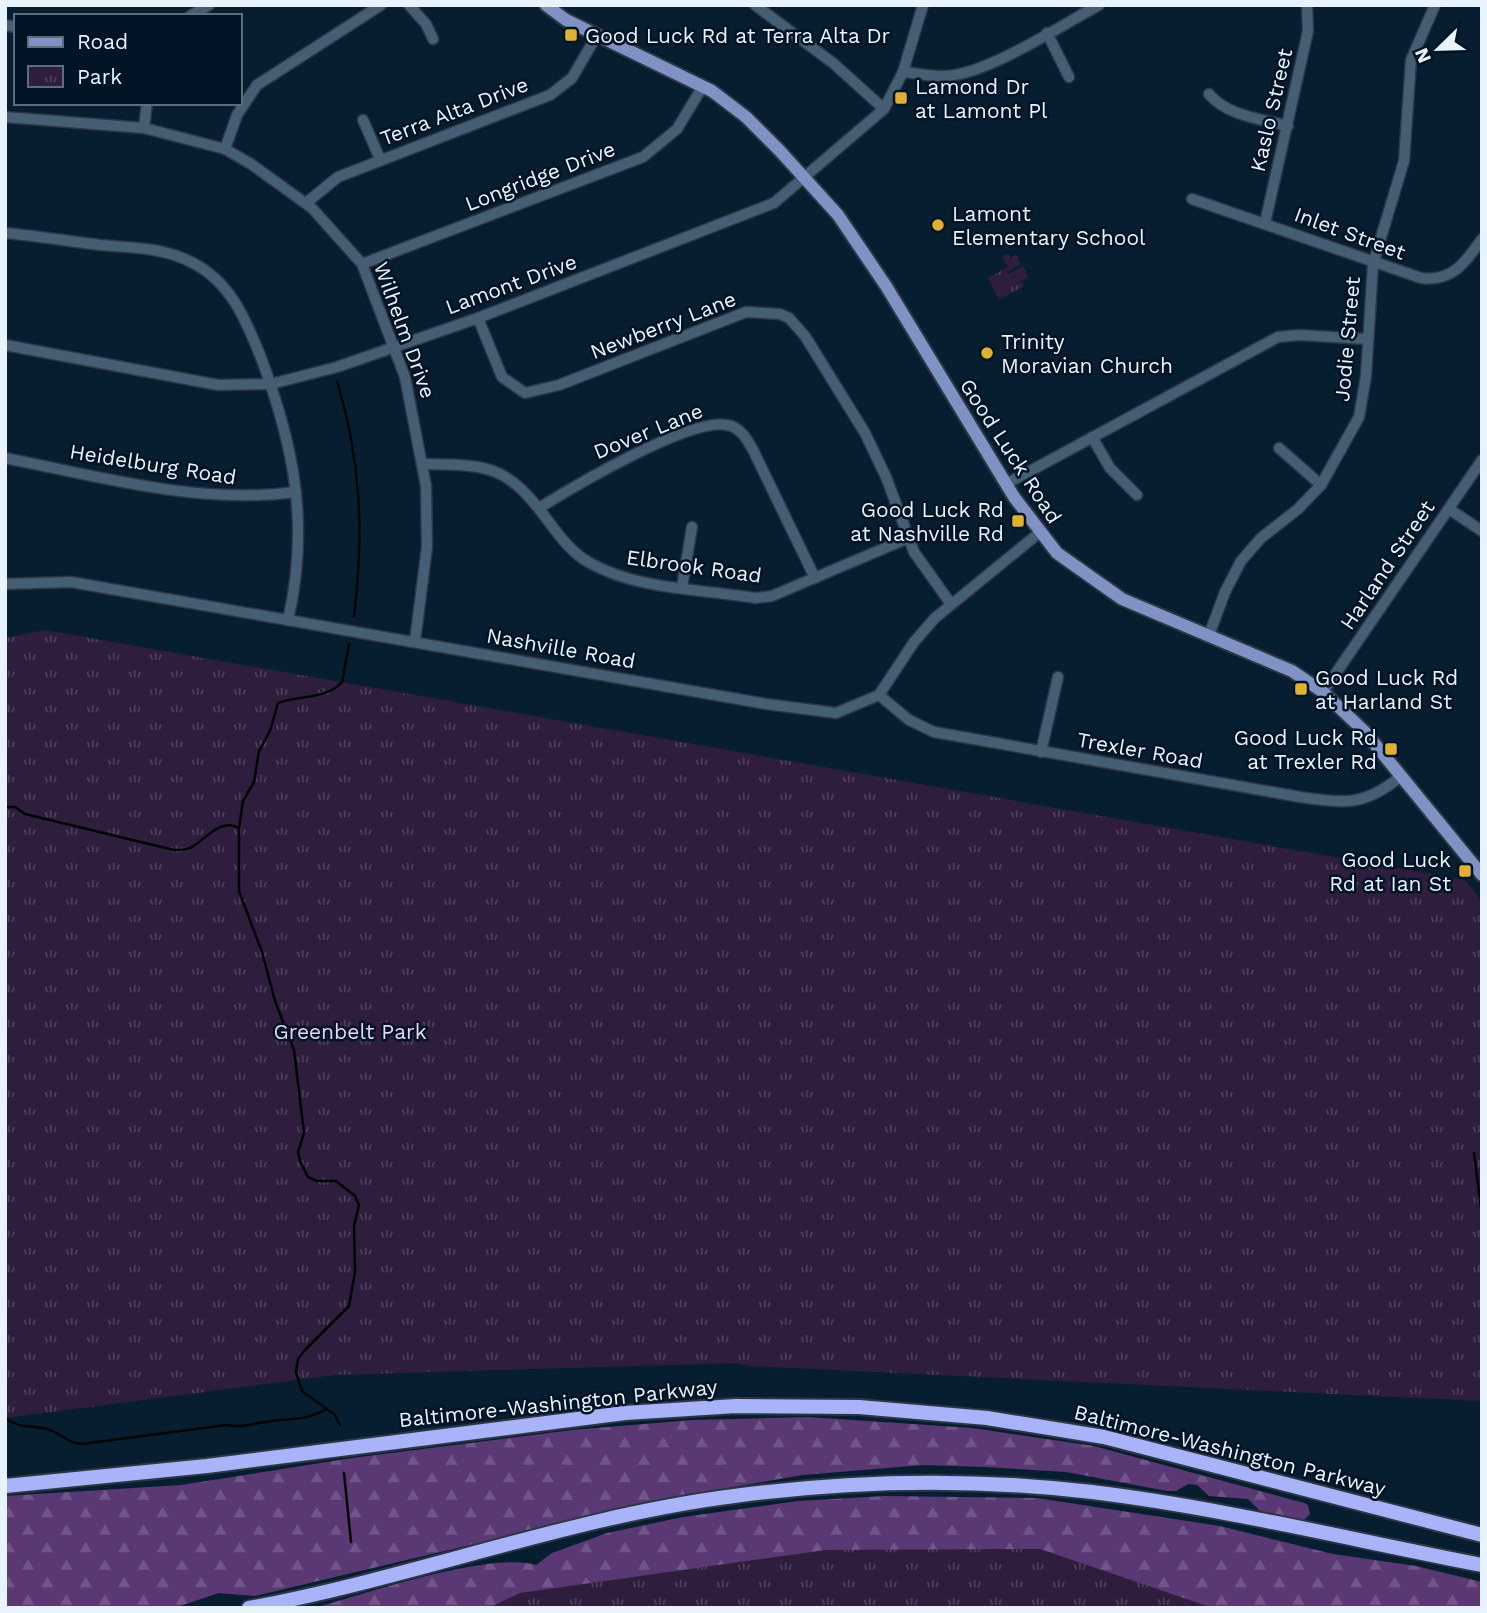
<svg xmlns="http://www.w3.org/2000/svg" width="1487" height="1613" font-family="'Work Sans',sans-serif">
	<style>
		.forest { fill: url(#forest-firs) }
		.park { fill: url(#park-tufts) }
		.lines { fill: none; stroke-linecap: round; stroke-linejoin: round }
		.stream { stroke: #000605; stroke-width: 2.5 }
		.minor-casing { stroke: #2e3645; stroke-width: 13 }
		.major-casing { stroke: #2e3645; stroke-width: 16 }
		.highway-casing { stroke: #2e3645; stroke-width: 18 }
		.minor { stroke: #455e73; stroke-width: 10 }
		.major { stroke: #8091c4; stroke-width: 12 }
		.highway { stroke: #a8b3fa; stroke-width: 14 }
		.poi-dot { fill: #dfb033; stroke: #011426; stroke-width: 2.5 }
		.labels { text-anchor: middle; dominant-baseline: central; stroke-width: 5; stroke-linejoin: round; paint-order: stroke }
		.poi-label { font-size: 21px; fill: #e8f3fd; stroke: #011426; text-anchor: start }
		.street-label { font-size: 21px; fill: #e8f3fd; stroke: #011426 }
		.park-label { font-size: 21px; fill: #e7d5f9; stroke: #011426 }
	</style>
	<defs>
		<pattern id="forest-firs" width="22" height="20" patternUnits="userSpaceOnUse" patternTransform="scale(1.75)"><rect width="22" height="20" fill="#593873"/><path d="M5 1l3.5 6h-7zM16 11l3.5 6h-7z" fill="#715588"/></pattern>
		<pattern id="park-tufts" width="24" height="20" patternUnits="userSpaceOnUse" patternTransform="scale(1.75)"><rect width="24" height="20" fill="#2f1d3e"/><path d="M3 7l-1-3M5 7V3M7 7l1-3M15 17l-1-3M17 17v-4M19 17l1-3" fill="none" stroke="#4d3e5b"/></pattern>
	</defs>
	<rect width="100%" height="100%" fill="#071e30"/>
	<g class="forest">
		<polygon points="808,1417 972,1428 1094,1446 1304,1503 1308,1505 1310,1514 1303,1521 1260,1511 1248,1499 1209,1496 1197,1485 1188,1484 1176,1491 1167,1491 1066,1472 986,1467 923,1465 803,1475 668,1498 255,1596 219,1593 174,1608 5,1608 5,1496 181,1485 352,1458 572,1430 692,1420"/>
		<path d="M 885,1496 L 1037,1498 L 1220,1526 L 1333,1554 L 1416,1566 L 1482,1582 L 1482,1608 L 314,1608 C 365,1594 490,1551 536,1565 L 552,1553 L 607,1533 L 683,1517 L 798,1501 Z"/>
	</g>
	<g class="park">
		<polygon points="1008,254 1011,258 1016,255 1021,264 1007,272 1008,274 1023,266 1028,277 1021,281 1024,286 999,300 988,278 1008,267 1002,257"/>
		<polygon points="45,630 1465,880 1482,902 1482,1401 749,1366 737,1363 335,1375 5,1418 5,638"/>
		<polygon points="1040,1549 1213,1608 488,1608 520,1593 825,1550"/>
	</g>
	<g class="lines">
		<g class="stream">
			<path d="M 337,381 C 361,460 364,535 354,616"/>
			<path d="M 5,807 L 15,807 L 25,814 L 174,850 C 181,850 189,850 195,845 C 207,837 222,818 239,828 L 239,891 L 262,952 L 275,1001 L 294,1050 L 304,1133 L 298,1152 L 300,1161 L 308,1177 L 317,1181 L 336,1181 L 355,1196 L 359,1205 L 354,1226 L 355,1272 L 349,1306 L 305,1350 L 298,1359 L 296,1372 L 302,1391 L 335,1415 L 340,1425"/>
			<path d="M 239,828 L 243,801 L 254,782 L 259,751 L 270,731 L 278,703 C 298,695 326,700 342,682 L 349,644"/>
			<polyline points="1474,1153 1482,1216"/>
			<path d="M 5,1418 C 20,1429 30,1425 47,1429 C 60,1432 66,1443 82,1444 L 226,1425 C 241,1428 250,1424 265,1422 C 290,1417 298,1423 325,1410"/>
			<polyline points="344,1473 351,1542"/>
		</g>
		<defs>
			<g id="minor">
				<polyline points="409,5 426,24 433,39"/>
				<polyline points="755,5 833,63 884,109"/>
				<polyline points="190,16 209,5"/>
				<polyline points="5,25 16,27"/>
				<polyline points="1047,33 1069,77"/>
				<path d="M 903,72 C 917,73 932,77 946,76 C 988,74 1060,26 1099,5"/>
				<path d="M 1209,94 C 1227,116 1262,119 1288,126"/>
				<polyline points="5,117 144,128 225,149 251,164 312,208 362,264 405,377 426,486 427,547 415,641"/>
				<polyline points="363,120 380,159"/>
				<polyline points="144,128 147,103"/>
				<polyline points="225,149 237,115 257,85 381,5"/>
				<path d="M 1192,199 L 1421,278 C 1452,282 1465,263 1482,239"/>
				<polyline points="306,203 338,177 550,95 572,78 597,35"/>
				<polyline points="1265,223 1308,31 1307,5"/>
				<path d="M 5,233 C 37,236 69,241 100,245 C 133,248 163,247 193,263 C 230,282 245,318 260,355 C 294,445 310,525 288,620"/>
				<polyline points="362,264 643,157 677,129 703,86"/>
				<polyline points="478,318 502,377 525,393 559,385 746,312 780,314 789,318 805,336 865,433 886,477 914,552 951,604"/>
				<polyline points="5,345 218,385 271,384 337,367 478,318 774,203 884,109 903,72 923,5"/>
				<polyline points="1092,437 1110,468 1137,495"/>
				<polyline points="1279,448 1321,485"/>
				<path d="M 5,458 C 101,477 199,505 296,492"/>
				<path d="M 422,464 C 491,465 507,465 549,522 C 560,537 573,554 590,563 C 638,590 701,589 755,598 L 772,596 L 906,539"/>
				<polyline points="1006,484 1278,337 1299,335 1367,339"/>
				<path d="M 539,508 C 573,487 690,417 727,425 C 740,427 747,439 753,450 L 815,578"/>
				<polyline points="1449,509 1482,531"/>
				<polyline points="5,584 71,582 766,704 836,713 879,695 914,642 935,618 1039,533"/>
				<polyline points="682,587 692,527"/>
				<polyline points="1209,635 1225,592 1241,561 1261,538 1298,509 1321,485 1359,417 1366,376 1373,264 1404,161 1411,60 1435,5"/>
				<polyline points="1323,692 1482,460"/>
				<path d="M 879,695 L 909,720 L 934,732 L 1300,797 C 1344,803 1363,807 1400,777"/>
				<polyline points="1041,752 1058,677"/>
			</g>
			<polyline id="major" points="546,5 566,20 712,91 746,117 780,151 838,215 886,286 1014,497 1057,553 1122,599 1292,671 1323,692 1365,732 1482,875"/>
			<g id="highway">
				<polyline points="5,1486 207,1466 625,1413 736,1406 859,1407 987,1418 1104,1437 1482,1535"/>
				<path d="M 249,1608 C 412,1578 569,1517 734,1496 C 853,1480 972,1478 1092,1492 C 1223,1508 1352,1540 1482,1565"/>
			</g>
		</defs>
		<use href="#minor" class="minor-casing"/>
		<use href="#major" class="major-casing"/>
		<use href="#highway" class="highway-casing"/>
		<use href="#minor" class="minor"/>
		<use href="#major" class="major"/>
		<use href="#highway" class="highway"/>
	</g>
	<g class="poi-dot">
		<rect x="564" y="28" width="14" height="14" rx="3.5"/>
		<rect x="894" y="91" width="14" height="14" rx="3.5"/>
		<circle cx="938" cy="225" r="7"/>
		<circle cx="987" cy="353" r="7"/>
		<rect x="1011" y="514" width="14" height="14" rx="3.5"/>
		<rect x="1294" y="682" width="14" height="14" rx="3.5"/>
		<rect x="1384" y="742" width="14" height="14" rx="3.5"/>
		<rect x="1458" y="864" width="14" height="14" rx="3.5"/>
	</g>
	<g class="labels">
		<g class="poi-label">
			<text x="585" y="35">Good Luck Rd at Terra Alta Dr</text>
			<text x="915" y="86">Lamond Dr<tspan x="915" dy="24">at Lamont Pl</tspan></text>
			<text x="952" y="213">Lamont<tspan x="952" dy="24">Elementary School</tspan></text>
			<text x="1001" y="341">Trinity<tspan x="1001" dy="24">Moravian Church</tspan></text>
			<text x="1004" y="509" text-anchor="end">Good Luck Rd<tspan x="1004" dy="24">at Nashville Rd</tspan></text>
			<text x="1315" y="677">Good Luck Rd<tspan x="1315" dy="24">at Harland St</tspan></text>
			<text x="1377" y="737" text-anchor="end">Good Luck Rd<tspan x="1377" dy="24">at Trexler Rd</tspan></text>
			<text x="1451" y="859" text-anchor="end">Good Luck<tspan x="1451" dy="24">Rd at Ian St</tspan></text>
		</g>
		<g class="street-label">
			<text transform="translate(1271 110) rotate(-77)">Kaslo Street</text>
			<text transform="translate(454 111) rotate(-21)">Terra Alta Drive</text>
			<text transform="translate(540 176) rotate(-21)">Longridge Drive</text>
			<text transform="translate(1350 233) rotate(20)">Inlet Street</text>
			<text transform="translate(511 284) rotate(-20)">Lamont Drive</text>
			<text transform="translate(663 325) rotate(-21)">Newberry Lane</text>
			<text transform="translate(405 330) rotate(70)">Wilhelm Drive</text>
			<text transform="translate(1347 339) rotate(-85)">Jodie Street</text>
			<text transform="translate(648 431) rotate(-22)">Dover Lane</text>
			<text transform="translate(1011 451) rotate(57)">Good Luck Road</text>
			<text transform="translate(153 464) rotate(9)">Heidelburg Road</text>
			<text transform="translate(1387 565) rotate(-56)">Harland Street</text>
			<text transform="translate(694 566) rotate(8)">Elbrook Road</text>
			<text transform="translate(561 648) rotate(10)">Nashville Road</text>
			<text transform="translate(1140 750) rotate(10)">Trexler Road</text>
			<text transform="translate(558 1403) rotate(-6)">Baltimore-Washington Parkway</text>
			<text transform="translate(1230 1450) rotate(14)">Baltimore-Washington Parkway</text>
		</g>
		<g class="park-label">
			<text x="350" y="1031">Greenbelt Park</text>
		</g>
	</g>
	<rect width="1487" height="1613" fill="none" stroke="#e8f3fd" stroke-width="14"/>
	<rect x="14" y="14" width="228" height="91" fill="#011426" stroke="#5d6d7c" stroke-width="2"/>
	<rect x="28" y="37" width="35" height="10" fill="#8091c4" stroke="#5d6d7c" stroke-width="2"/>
	<text x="77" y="49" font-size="21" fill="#e8f3fd">Road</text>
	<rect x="28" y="66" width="35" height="21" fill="url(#park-tufts)" stroke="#5d6d7c" stroke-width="2"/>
	<text x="77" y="84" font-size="21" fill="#e8f3fd">Park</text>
	<g transform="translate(1438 49) rotate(247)" stroke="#011426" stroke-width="5" paint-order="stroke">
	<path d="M0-5L12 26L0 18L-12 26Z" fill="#e8f3fd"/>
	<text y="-10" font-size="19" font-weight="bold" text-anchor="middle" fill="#e8f3fd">N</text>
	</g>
</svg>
